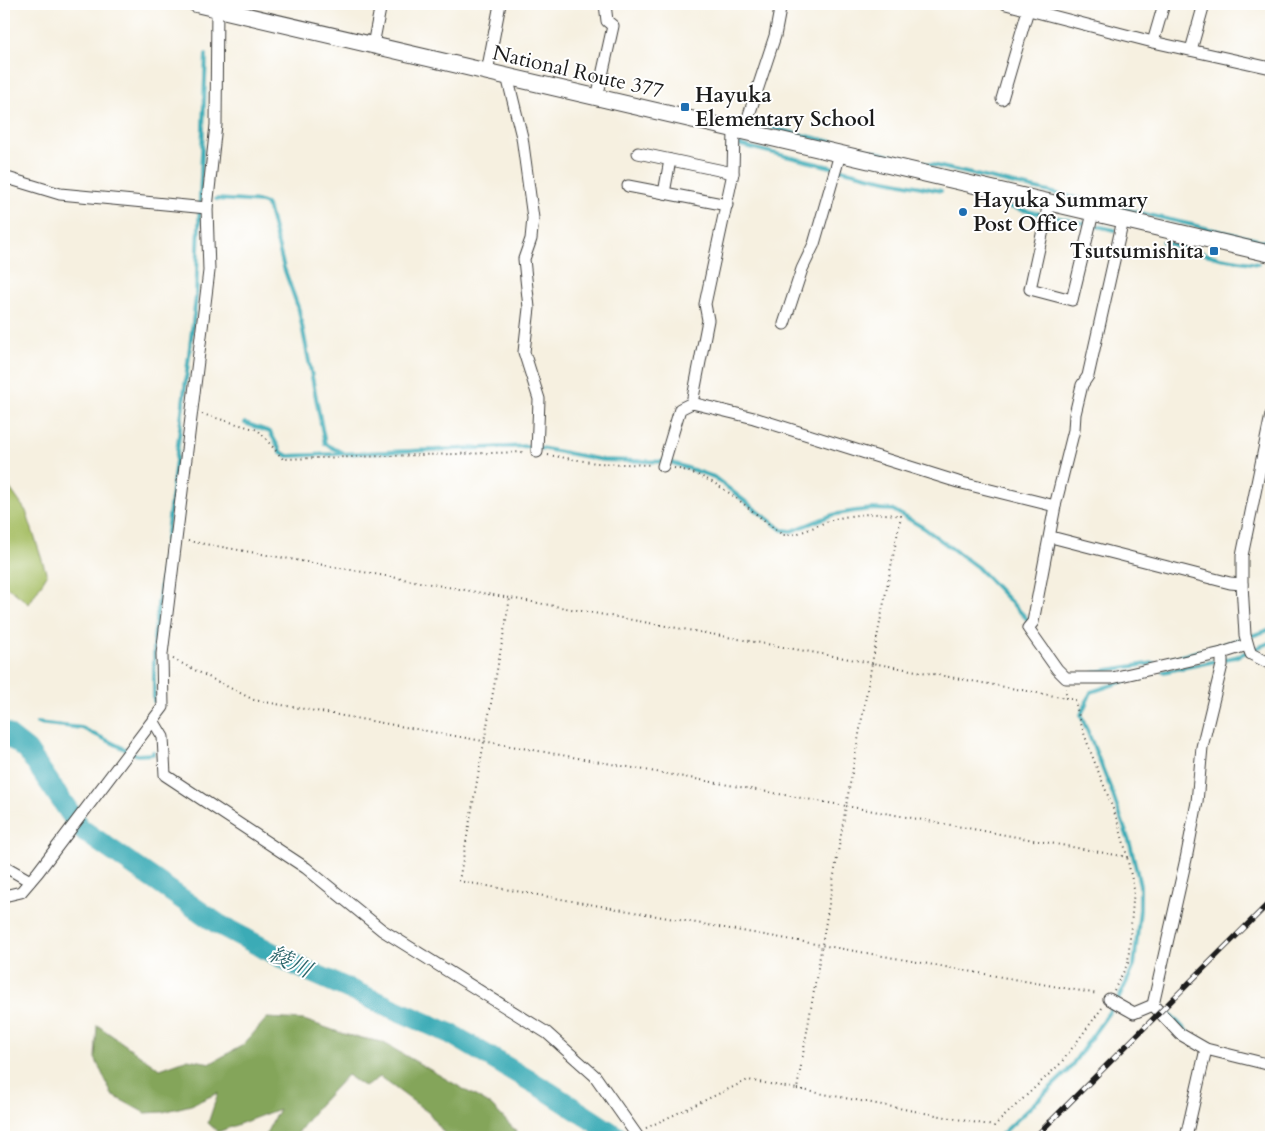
<svg xmlns="http://www.w3.org/2000/svg" width="1275" height="1141" font-family="Cardo,'Noto Serif JP',serif">
	<style>
		.green { fill: #a6be64; stroke: #616d40 }
		.forest { fill: #84a55a; stroke: #50603b }
		.lines { fill: none; stroke-linecap: round; stroke-linejoin: round }
		.stream { stroke: #3aabb6; stroke-width: 4 }
		.river { stroke: #3aabb6; stroke-width: 21 }
		.minor-casing { stroke: #3d3c39; stroke-width: 13 }
		.highway-casing { stroke: #3d3c39; stroke-width: 18 }
		.path { stroke: #3d3c39; stroke-width: 2; stroke-dasharray: 1 4; stroke-linecap: butt }
		.minor { stroke: #fff; stroke-width: 11 }
		.highway { stroke: #fff; stroke-width: 16 }
		.rail-casing { stroke: #1c1c1c; stroke-width: 5.5 }
		.rail { stroke: #fff; stroke-width: 4; stroke-dasharray: 11; stroke-linecap: butt }
		.poi-dot { fill: #1f6fb2; stroke: #fff; stroke-width: 2 }
		.labels { text-anchor: middle; dominant-baseline: central; stroke-width: 4; stroke-linejoin: round; paint-order: stroke }
		.street-label { font-size: 21px; fill: #1c1c1c; stroke: #fff }
		.poi-label { font-size: 21px; font-weight: bold; fill: #1c1c1c; stroke: #fff; text-anchor: start }
		.water-label { font-size: 22px; font-style: italic; fill: #2b6469; stroke: #fff }
	</style>
	<rect width="100%" height="100%" fill="#fff"/>
	<filter id="ink" filterUnits="userSpaceOnUse"><feTurbulence type="fractalNoise" baseFrequency=".02" numOctaves="2"/><feDisplacementMap in="SourceGraphic" scale="10" xChannelSelector="R" yChannelSelector="G"/><feConvolveMatrix kernelMatrix="1 2 1 2 8 2 1 2 1" color-interpolation-filters="sRGB"/></filter>
	<filter id="wash" filterUnits="userSpaceOnUse"><feTurbulence type="fractalNoise" baseFrequency=".0096" numOctaves="4" result="noise"/><feDisplacementMap in="SourceGraphic" scale="20" xChannelSelector="R" yChannelSelector="G"/><feGaussianBlur stdDeviation="1.12" result="paint"/><feColorMatrix in="noise" values="0 0 0 0 0 0 0 0 0 0 0 0 0 0 0 0 0 1.4 0 .05"/><feComposite in="paint" operator="in"/></filter>
	<g filter="url(#wash)">
		<rect width="100%" height="100%" fill="#f6f0e0"/>
		<polygon class="green" points="4,480 26,511 47,575 29,604 4,584"/>
		<polygon class="forest" points="267,1018 304,1020 347,1035 382,1042 491,1105 516,1131 518,1137 447,1137 429,1113 380,1077 365,1087 347,1075 318,1106 295,1137 264,1137 279,1109 218,1132 208,1123 218,1093 191,1105 163,1112 145,1113 112,1095 95,1058 97,1025 160,1069 188,1059 211,1063 243,1045"/>
		<g class="lines">
			<g class="stream">
				<polyline points="755,124 1271,243"/>
				<polyline points="740,145 876,178 941,191"/>
				<polyline points="216,199 261,202 266,204 269,210 284,268 299,310 325,444 343,453"/>
				<polyline points="1009,207 1115,230"/>
				<polyline points="1163,242 1220,258 1258,264"/>
				<polyline points="245,423 270,432 281,452 288,456 530,446 603,460 670,462 714,477 782,530 792,531 832,515 855,511 873,509 893,510 924,528 977,567 1030,622"/>
				<polyline points="1163,661 1240,640 1271,629"/>
				<polyline points="1094,672 1154,663"/>
				<polyline points="1163,672 1235,657 1271,642"/>
				<polyline points="154,701 154,639 196,298 206,55"/>
				<polyline points="37,723 82,728 137,755 153,754 153,752"/>
				<polyline points="1170,1014 1189,1034"/>
				<polyline points="999,1137 1067,1072 1119,998 1134,966 1140,909 1140,885 1131,847 1112,792 1081,715 1091,692 1127,680"/>
			</g>
			<polyline class="river" points="4,732 27,750 81,829 218,924 299,967 451,1034 549,1092 618,1137"/>
		</g>
	</g>
	<g filter="url(#ink)">
		<g class="lines">
			<defs>
				<g id="minor">
					<polyline points="1006,4 1153,42 1271,68"/>
					<polyline points="1153,42 1164,4"/>
					<polyline points="373,45 381,4"/>
					<polyline points="1191,50 1204,4"/>
					<polyline points="487,72 500,4"/>
					<polyline points="507,76 522,137 533,218 531,239 524,259 529,308 524,352 539,399 537,452"/>
					<polyline points="597,98 613,26 607,21 605,4"/>
					<polyline points="1002,99 1028,10"/>
					<polyline points="743,133 775,36 781,4"/>
					<polyline points="638,153 733,173"/>
					<polyline points="4,177 60,194 207,208"/>
					<polyline points="628,186 727,205"/>
					<polyline points="664,193 670,160"/>
					<polyline points="1049,203 1030,289 1072,300 1093,213"/>
					<polyline points="1123,220 1088,376 1082,385 1075,414 1074,430 1055,506 1033,622 1028,628 1057,669 1066,678 1112,678 1222,653 1247,645"/>
					<polyline points="784,324 802,269 814,244 840,154"/>
					<polyline points="692,403 708,320 705,304 733,173 734,131"/>
					<polyline points="1271,415 1242,556 1242,584 1245,635 1249,649 1251,654 1271,664"/>
					<polyline points="663,466 680,409 692,403 754,418 958,482 1055,506"/>
					<polyline points="1051,537 1230,583 1242,584"/>
					<polyline points="154,722 163,737 165,775 306,868 382,930 547,1033 595,1076 638,1137"/>
					<polyline points="4,866 30,881"/>
					<polyline points="4,896 21,892 38,872 163,707 162,654 209,271 207,208 216,125 217,4"/>
					<polyline points="1109,999 1134,1013 1153,1005 1180,1034 1206,1049 1271,1065"/>
					<polyline points="1153,1005 1186,859 1197,802 1202,747 1222,665 1222,653"/>
					<polyline points="1186,1137 1206,1049"/>
				</g>
				<polyline id="highway" points="196,4 1271,254"/>
			</defs>
			<use href="#minor" class="minor-casing"/>
			<use href="#highway" class="highway-casing"/>
			<g class="path">
				<polyline points="202,414 258,430 283,459 526,452"/>
				<polyline points="548,455 596,463 652,465"/>
				<path d="M 674,468 C 719,476 748,510 783,535 C 801,536 817,524 835,519 C 855,514 881,512 901,516 L 872,663 L 510,598 L 459,881 L 1098,994"/>
				<polyline points="188,541 510,598"/>
				<polyline points="173,659 254,700 846,806 872,663 1066,698"/>
				<polyline points="1114,990 1128,963 1134,889 1127,857"/>
				<polyline points="797,1089 994,1126 1061,1063 1102,1008"/>
				<path d="M 646,1128 L 748,1080 L 797,1089 L 846,806 L 1127,857 C 1116,802 1086,754 1075,700 L 1066,698 L 1066,688"/>
			</g>
			<use href="#minor" class="minor"/>
			<use href="#highway" class="highway"/>
			<defs>
				<polyline id="rail" points="1035,1137 1271,901"/>
			</defs>
			<use href="#rail" class="rail-casing"/>
			<use href="#rail" class="rail"/>
		</g>
	</g>
	<g class="poi-dot">
		<rect x="680" y="102" width="10" height="10" rx="2.5"/>
		<circle cx="963" cy="212" r="5"/>
		<rect x="1209" y="246" width="10" height="10" rx="2.5"/>
	</g>
	<g class="labels">
		<g class="street-label">
			<text transform="translate(578 72) rotate(13)">National Route 377</text>
		</g>
		<g class="poi-label">
			<text x="695" y="95">Hayuka<tspan x="695" dy="24">Elementary School</tspan></text>
			<text x="973" y="200">Hayuka Summary<tspan x="973" dy="24">Post Office</tspan></text>
			<text x="1204" y="251" text-anchor="end">Tsutsumishita</text>
		</g>
		<g class="water-label">
			<text transform="translate(290 962) rotate(26)">綾川</text>
		</g>
	</g>
	<rect width="1275" height="1141" fill="none" stroke="#fff" stroke-width="20"/>
</svg>
